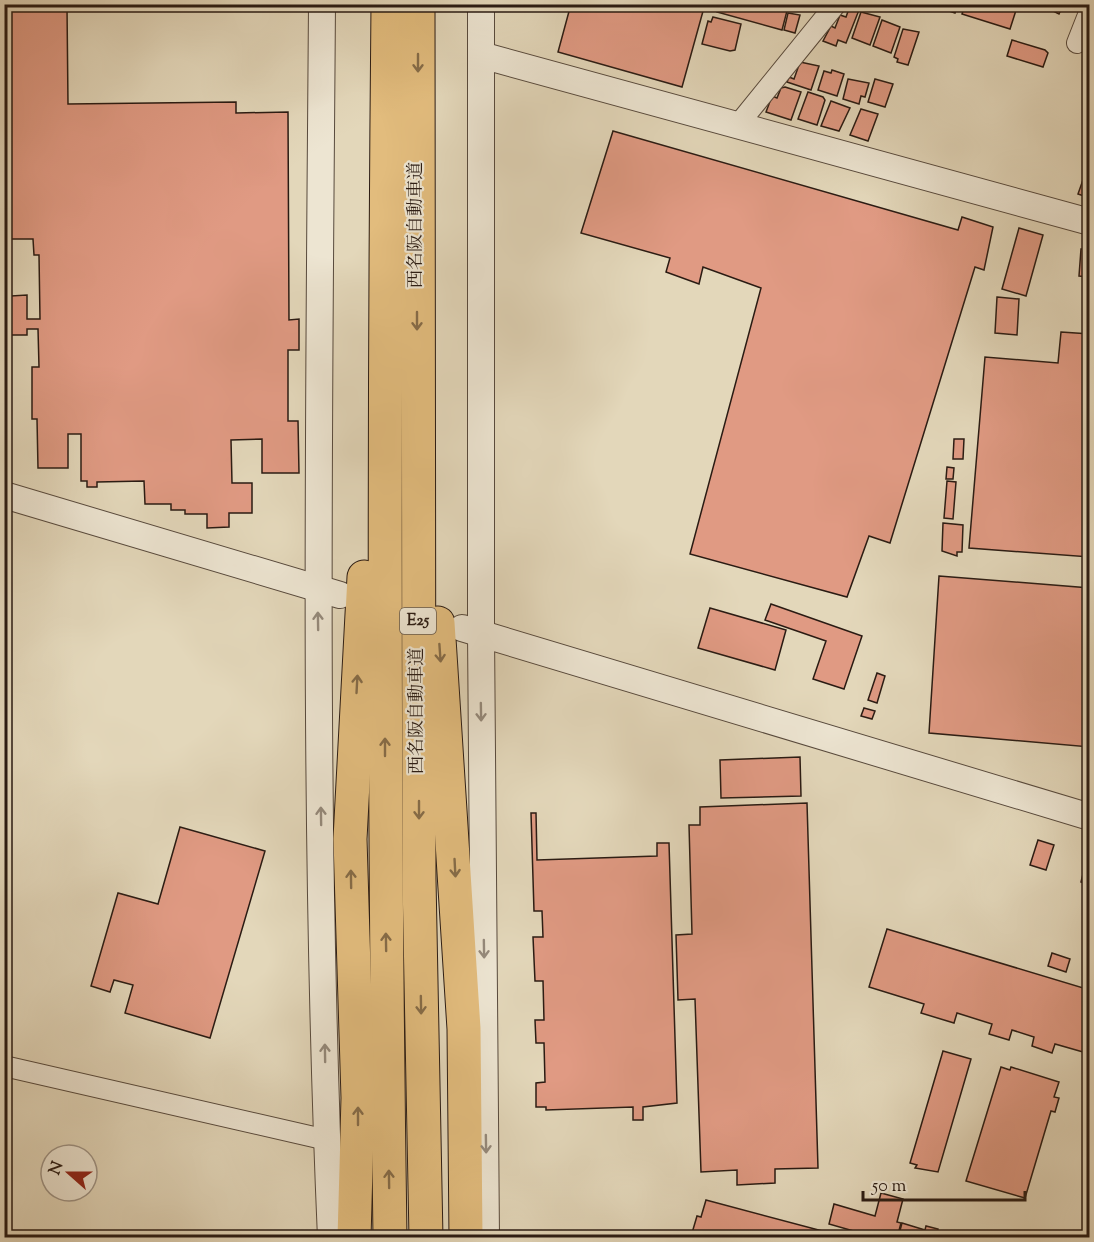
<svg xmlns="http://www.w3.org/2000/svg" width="1094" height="1242" font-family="'Sorts Mill Goudy','Noto Serif JP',serif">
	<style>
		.building { fill: #e09a83; stroke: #2a1b13; stroke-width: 1.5 }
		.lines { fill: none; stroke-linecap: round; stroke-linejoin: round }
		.minor-casing { stroke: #584a3d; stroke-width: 22 }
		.tertiary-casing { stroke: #584a3d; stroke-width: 28 }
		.motorway-casing { stroke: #2a1b13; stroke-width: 35 }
		.minor { stroke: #ede5d2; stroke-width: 20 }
		.tertiary { stroke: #ede5d2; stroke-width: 26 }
		.motorway { stroke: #e2bc7d; stroke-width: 33 }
		.oneway { stroke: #866c48 }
		.oneway2 { stroke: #958a7c }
		.labels { text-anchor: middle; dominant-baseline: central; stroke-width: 4.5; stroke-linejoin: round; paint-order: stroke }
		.shield { fill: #ede5d2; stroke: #64584c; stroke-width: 1.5 }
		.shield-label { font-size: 16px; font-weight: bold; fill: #2a1b13 }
		.street-label { font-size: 18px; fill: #2a1b13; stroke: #ede5d2 }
	</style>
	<rect width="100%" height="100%" fill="#e3d7ba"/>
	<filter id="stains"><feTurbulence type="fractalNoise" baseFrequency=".00333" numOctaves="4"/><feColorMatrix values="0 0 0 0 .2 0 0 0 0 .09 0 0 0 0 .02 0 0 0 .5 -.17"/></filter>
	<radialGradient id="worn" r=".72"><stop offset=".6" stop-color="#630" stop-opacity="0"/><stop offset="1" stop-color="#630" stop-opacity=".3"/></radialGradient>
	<g class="building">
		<polygon points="4,4 67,7 68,104 236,102 236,113 288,112 289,320 299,319 299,350 288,350 288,421 298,421 299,473 262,473 262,439 231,440 232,483 252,483 252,513 229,513 229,527 207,528 207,514 185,514 185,510 171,510 171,504 145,504 144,481 97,482 97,487 87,487 87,481 81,481 81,434 68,434 68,468 38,468 37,419 32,419 32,367 39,367 38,329 27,329 27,335 4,335 4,253 8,253 8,278 11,278 11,296 27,295 27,319 40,319 39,255 34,255 33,239 4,239"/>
		<polygon points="571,4 705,4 682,87 558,52"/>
		<polygon points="719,4 778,4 788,7 782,30 717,12"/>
		<polygon points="929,4 958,4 955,13"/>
		<polygon points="965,4 1018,4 1010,29 962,14"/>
		<polygon points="1039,4 1070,4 1068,9 1062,7 1059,14"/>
		<polygon points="850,6 859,10 846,43 838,40 836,46 823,41 831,26 835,28 840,15 846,17"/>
		<polygon points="861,12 880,17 870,45 852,38"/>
		<polygon points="788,13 800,15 795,33 784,30"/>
		<polygon points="713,17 741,24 735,50 730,51 702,44 708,21 711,22"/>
		<polygon points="882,20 900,27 891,53 873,46"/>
		<polygon points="903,29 919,32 908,65 897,62 898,59 894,57"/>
		<polygon points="1012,40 1045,50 1048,53 1043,67 1007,56"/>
		<polygon points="800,62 819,66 811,90 787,82 789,77 794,79"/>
		<polygon points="832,70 844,74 837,96 818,90 824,71 831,73"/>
		<polygon points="848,79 869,83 865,97 861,96 859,104 843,99"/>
		<polygon points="875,79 893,84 885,107 868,102"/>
		<polygon points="785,87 801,92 791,120 766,112 772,96 777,98 781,88"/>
		<polygon points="808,92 823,97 825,100 817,125 798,119"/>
		<polygon points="831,101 850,108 839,131 821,126"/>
		<polygon points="861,109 878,114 868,141 850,135"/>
		<polygon points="613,131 958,230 962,217 993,227 984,270 975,267 890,543 869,536 847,597 690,554 761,288 703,267 699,284 666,272 670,258 581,233"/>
		<polygon points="1090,160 1090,198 1078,194"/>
		<polygon points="1019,228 1043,235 1026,296 1002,289"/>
		<polygon points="1081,249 1090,249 1090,277 1079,276"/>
		<polygon points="997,297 1019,299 1017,335 995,333"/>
		<polygon points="1061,332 1090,334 1090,557 969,548 985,357 1058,363"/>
		<polygon points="954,439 964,439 963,459 953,459"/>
		<polygon points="947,467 954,468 953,479 946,479"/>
		<polygon points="947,481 956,482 953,519 944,518"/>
		<polygon points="943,523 963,525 962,552 957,552 957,556 942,551"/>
		<polygon points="939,576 1090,588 1090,747 929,733"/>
		<polygon points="771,604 862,636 844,689 813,679 826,641 765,620"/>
		<polygon points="710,608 786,630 775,670 698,648"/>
		<polygon points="877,673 885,676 877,703 868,700"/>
		<polygon points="864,708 875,711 872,719 861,716"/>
		<polygon points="800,757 801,796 721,798 720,760"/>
		<polygon points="807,803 818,1168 775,1169 775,1183 737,1185 737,1170 701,1172 695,999 678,1000 676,935 692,934 689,825 700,825 700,807"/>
		<polygon points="531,813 536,813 537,860 657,856 657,843 669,843 677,1103 643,1107 643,1120 633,1120 633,1107 546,1110 546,1107 536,1107 536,1083 545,1082 544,1043 536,1043 535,1020 544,1020 543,981 535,981 533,937 543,937 542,911 534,911"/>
		<polygon points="180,827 265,851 210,1038 125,1013 133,985 114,980 110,992 91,986 118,893 158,904"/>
		<polygon points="1038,840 1054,845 1046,870 1030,865"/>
		<polygon points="1084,870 1090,872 1090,885 1081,882"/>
		<polygon points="887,929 1090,990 1090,1054 1055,1044 1052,1053 1032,1046 1034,1037 1012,1030 1009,1040 989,1034 992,1024 957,1013 954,1023 921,1013 924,1004 869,987"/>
		<polygon points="1052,953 1070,959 1066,972 1048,966"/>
		<polygon points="943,1051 971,1059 938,1172 915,1168 917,1165 910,1163"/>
		<polygon points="1001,1067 1010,1070 1011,1067 1059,1082 1054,1097 1059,1098 1055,1112 1051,1111 1025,1198 966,1181"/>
		<polygon points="881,1193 903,1199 897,1222 901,1223 897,1238 878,1238 829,1224 834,1204 875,1216"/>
		<polygon points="706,1200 845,1237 695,1238 696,1234 692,1233 697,1216 701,1217"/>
		<polygon points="902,1223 925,1230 926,1226 938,1229 936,1238 898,1238"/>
	</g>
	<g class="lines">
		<defs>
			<g id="minor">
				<polyline points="1077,43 1090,10"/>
				<polyline points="737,126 836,4"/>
				<polyline points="4,1066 327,1140"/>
			</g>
			<g id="tertiary">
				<path d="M 322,4 C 319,415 313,827 331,1238"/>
				<polyline points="481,4 481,633 486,1238"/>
				<polyline points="481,55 1090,222"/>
				<polyline points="4,495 340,595"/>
				<polyline points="462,628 1090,817"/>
			</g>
			<g id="motorway">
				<path d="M 388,4 C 384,416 384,826 390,1238"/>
				<polyline points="418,4 419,879 426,1238"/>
				<polyline points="438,623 464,1029 466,1238"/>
				<polyline points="354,1238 358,1098 350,839 364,577"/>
			</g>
		</defs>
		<use href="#minor" class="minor-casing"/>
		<use href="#tertiary" class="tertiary-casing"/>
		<use href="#motorway" class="motorway-casing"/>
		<use href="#minor" class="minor"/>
		<use href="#tertiary" class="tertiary"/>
		<use href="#motorway" class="motorway"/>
	</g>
	<defs><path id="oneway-shaft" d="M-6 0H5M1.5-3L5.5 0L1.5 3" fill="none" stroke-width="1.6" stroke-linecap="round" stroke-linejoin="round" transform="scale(1.5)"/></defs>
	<g class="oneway">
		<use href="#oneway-shaft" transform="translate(418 63) rotate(90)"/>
		<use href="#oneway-shaft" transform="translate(417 321) rotate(90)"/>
		<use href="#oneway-shaft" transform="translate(440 653) rotate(86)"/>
		<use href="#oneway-shaft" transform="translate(357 684) rotate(-87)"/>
		<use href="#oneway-shaft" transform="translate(385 747) rotate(-90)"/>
		<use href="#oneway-shaft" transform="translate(419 810) rotate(90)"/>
		<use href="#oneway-shaft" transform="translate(455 868) rotate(87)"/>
		<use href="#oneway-shaft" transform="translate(351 879) rotate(-91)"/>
		<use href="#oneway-shaft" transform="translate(386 942) rotate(-91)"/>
		<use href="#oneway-shaft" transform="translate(421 1005) rotate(89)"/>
		<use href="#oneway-shaft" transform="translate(358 1116) rotate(-90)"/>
		<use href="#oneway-shaft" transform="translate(389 1179) rotate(-91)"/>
	</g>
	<g class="oneway2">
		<use href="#oneway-shaft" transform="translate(318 621) rotate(-91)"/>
		<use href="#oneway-shaft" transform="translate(481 712) rotate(89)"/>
		<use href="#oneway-shaft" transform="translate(321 816) rotate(-91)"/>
		<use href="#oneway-shaft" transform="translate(484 949) rotate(89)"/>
		<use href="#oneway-shaft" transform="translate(325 1053) rotate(-91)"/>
		<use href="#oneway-shaft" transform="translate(486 1144) rotate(89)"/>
	</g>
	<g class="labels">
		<rect class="shield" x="400" y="608" width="36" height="26" rx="4.5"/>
		<g class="shield-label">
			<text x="418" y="621">E25</text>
		</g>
		<g class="street-label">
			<text transform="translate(417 225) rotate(-90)">西名阪自動車道</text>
			<text transform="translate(418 711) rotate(-90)">西名阪自動車道</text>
		</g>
	</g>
	<rect width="1094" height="1242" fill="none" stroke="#e3d7ba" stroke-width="24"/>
	<rect x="6" y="6" width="1082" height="1230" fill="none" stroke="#2a1b13" stroke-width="3"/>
	<rect x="12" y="12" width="1070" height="1218" fill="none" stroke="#2a1b13" stroke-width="1.5"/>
	<g transform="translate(69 1173) rotate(291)"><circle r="28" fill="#ede5d2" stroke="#9f9486" stroke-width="1.5"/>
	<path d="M0-4.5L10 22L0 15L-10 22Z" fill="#8f2418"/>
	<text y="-9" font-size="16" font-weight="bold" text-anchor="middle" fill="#2a1b13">N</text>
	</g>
	<path d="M863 1191v9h162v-9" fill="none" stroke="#2a1b13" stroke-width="3"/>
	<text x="872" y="1191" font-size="18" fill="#2a1b13" stroke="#ede5d2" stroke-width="4.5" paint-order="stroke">50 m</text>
	<rect width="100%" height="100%" filter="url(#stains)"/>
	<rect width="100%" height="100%" fill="url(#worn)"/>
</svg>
